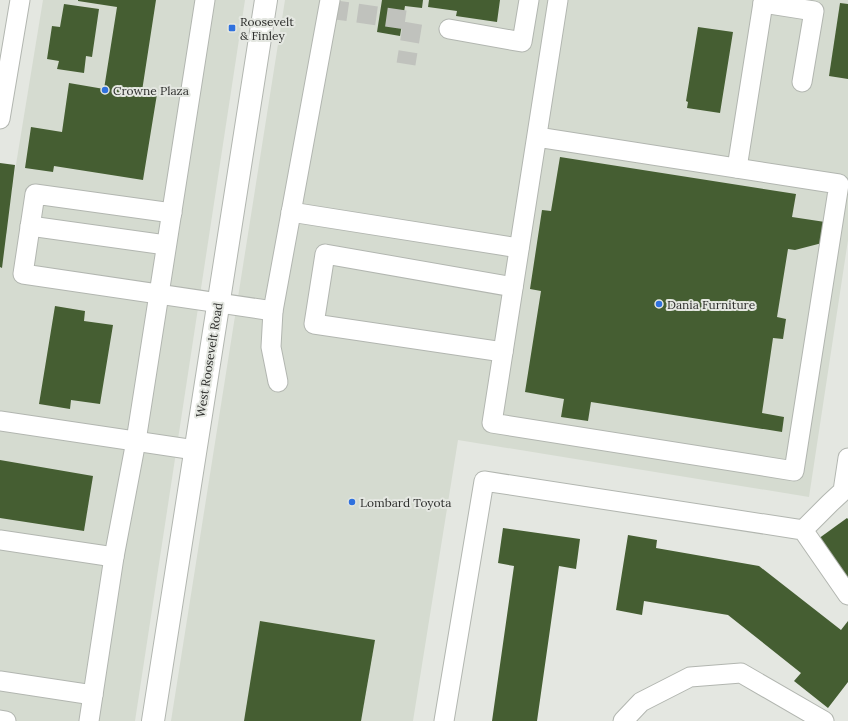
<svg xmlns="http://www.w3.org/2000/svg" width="848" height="721" font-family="Lora,serif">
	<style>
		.built { fill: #d5dbd0 }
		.building { fill: #455e32 }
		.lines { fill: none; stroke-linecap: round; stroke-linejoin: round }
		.minor-tunnel { stroke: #c0c2bd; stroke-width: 19; stroke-dasharray: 19 10; stroke-linecap: butt }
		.minor-casing { stroke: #b2b6b0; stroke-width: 21 }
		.major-casing { stroke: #b2b6b0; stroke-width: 24 }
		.minor { stroke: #fff; stroke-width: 19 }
		.major { stroke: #fff; stroke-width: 22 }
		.poi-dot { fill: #2f71de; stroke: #e4e7e1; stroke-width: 1.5 }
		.labels { text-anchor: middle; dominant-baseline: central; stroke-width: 4; stroke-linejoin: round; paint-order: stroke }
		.poi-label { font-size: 12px; fill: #2e2f2d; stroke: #e4e7e1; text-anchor: start }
		.street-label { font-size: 12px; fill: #2e2f2d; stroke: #e4e7e1 }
	</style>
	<rect width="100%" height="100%" fill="#e4e7e1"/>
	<g class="built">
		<polygon points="43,0 245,0 135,721 0,721 0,262"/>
		<polygon points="285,0 848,0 848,240 809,497 458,440 413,721 171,721"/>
	</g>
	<g class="building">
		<polygon points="78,0 156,0 142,91 157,94 143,180 54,166 53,172 25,168 31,127 62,132 69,83 104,89 117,7 78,1"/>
		<polygon points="382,0 423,0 422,8 405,6 400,36 377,32"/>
		<polygon points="429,0 500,0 497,22 456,16 457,11 428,7"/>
		<polygon points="840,3 848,4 848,79 829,76"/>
		<polygon points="64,4 99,9 92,57 86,56 84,73 57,69 59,61 47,59 52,26 60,27"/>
		<polygon points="698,27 733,32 720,113 687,108 688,102 686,101"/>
		<polygon points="560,157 796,194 792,217 825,222 822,243 795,250 788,249 777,317 786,319 783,339 773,338 762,413 784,417 782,432 591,402 588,421 561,417 564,399 525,392 541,291 530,289 542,210 551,211"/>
		<polygon points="0,163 15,165 2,268 0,267"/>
		<polygon points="55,306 85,311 84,321 113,325 100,404 71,400 70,409 39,404"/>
		<polygon points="0,460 93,476 84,531 0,518"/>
		<polygon points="847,518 848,519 848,580 818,539"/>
		<polygon points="503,528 580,539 576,569 559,566 537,721 492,721 514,566 498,563"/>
		<polygon points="628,535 657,540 656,548 759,566 841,630 848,621 848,682 828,708 794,681 801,673 728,615 644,601 642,615 616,610"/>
		<polygon points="260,621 375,640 361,721 244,721"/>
	</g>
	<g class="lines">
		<polyline class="minor-tunnel" points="329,9 413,21 406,64"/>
		<defs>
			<g id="minor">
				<polyline points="764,0 763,3 814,11 802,82"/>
				<polyline points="449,29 522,42 529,0"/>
				<polyline points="0,119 20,0"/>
				<polyline points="537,137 839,184 794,471 492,423 558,0"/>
				<polyline points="737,168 763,3"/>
				<polyline points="291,212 519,248"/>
				<polyline points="172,213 35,194 23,274 273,311 330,0"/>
				<polyline points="30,226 166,245"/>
				<polyline points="273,311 271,347 278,382"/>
				<polyline points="503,352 314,324 325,254 513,287"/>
				<polyline points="0,421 195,450"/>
				<polyline points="803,530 830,503 843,491 848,458"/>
				<polyline points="0,540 114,557"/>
				<polyline points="0,681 93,695"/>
				<polyline points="0,720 6,721"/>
				<polyline points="89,721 114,557 136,441 205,0"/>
				<polyline points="444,721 484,481 803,530 848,595"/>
				<polyline points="623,721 641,702 690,677 741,673 824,721"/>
			</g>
			<polyline id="major" points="153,721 266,0"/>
		</defs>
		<use href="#minor" class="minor-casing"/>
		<use href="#major" class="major-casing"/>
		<use href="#minor" class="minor"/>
		<use href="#major" class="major"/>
	</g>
	<g class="poi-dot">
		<rect x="228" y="24" width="8" height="8" rx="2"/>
		<circle cx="105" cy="90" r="4"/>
		<circle cx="659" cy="304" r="4"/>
		<circle cx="352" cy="502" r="4"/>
	</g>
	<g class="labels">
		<g class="poi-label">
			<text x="240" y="21">Roosevelt<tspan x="240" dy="14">&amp; Finley</tspan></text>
			<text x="113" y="90">Crowne Plaza</text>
			<text x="667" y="304">Dania Furniture</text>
			<text x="360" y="502">Lombard Toyota</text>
		</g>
		<g class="street-label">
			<text transform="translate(209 360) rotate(-81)">West Roosevelt Road</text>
		</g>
	</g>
</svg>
